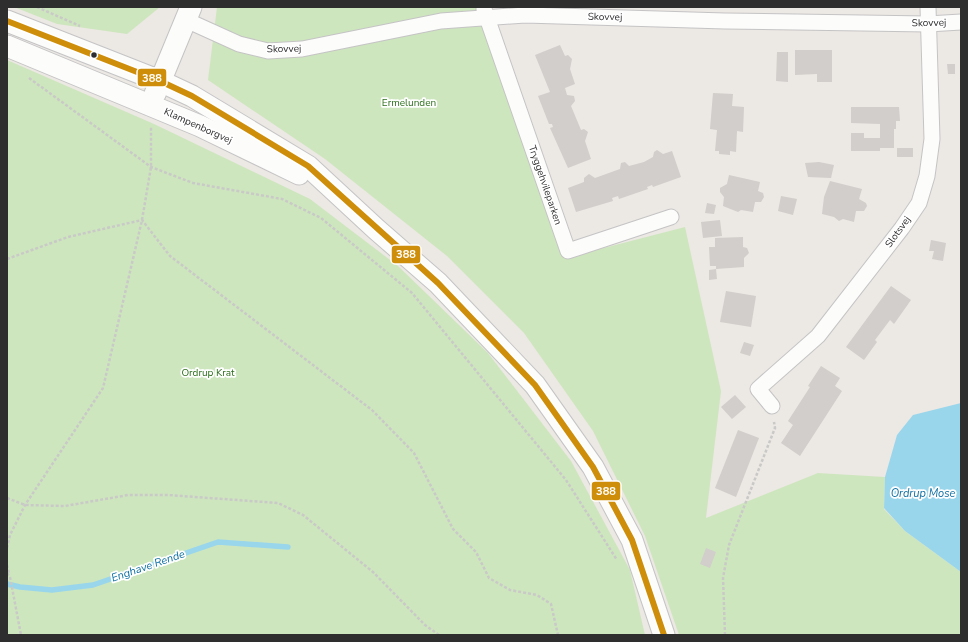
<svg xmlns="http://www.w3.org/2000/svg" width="968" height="642" font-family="'Nunito Sans',sans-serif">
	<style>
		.green { fill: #cee6be }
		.water { fill: #99d6ec }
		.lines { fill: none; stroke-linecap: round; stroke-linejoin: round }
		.stream { stroke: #99d6ec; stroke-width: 5.5 }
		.building { fill: #d1cecb }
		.street-casing { stroke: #c5c4c5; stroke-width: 17 }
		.secondary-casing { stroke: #c5c4c5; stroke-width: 23 }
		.path { stroke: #c9c9c8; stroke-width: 2.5; stroke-dasharray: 3 2; stroke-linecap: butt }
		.street { stroke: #fcfcfb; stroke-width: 15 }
		.secondary { stroke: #fcfcfb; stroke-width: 21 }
		.bus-1-casing { stroke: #fff; stroke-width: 9 }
		.bus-1 { stroke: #cf8e09; stroke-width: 6 }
		.bus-dot { fill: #2e2e2e; stroke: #fff; stroke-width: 1.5 }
		.labels { text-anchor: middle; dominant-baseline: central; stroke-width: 3.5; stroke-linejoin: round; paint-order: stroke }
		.street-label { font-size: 10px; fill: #2e2e2e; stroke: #fff }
		.park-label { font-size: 10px; fill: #2c6e1b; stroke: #fff }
		.water-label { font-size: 11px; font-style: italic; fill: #0d6fa3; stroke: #fff }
		.line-badge { stroke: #fff; stroke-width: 1.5 }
		.badge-label { font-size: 11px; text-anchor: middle; font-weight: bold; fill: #fff }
	</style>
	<rect width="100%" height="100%" fill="#ece8e4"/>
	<g class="green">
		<polygon points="14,7 160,7 127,34 57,24"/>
		<polygon points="217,7 477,7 565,258 685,227 721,391 706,518 818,473 885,477 884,509 905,531 961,572 961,635 679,635 645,536 593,431 524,333 447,256 325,159 208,80"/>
		<polygon points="7,60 154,124 310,199 398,266 488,353 571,461 630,570 645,635 7,635"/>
	</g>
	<polygon class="water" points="961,403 961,572 905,531 884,508 885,477 897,435 913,415"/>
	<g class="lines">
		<polyline class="stream" points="7,584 20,587 52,590 93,585 218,542 288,547"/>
	</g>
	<g class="building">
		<polygon points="560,45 565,56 568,55 572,59 570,69 575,84 565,88 567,95 574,96 575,101 571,106 581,130 584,129 588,132 585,141 591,159 568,168 550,128 553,127 552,124 549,124 538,96 550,92 535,55"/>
		<polygon points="795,50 832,50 832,82 817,82 817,74 795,75"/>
		<polygon points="777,52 788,52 788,82 776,81"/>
		<polygon points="947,64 955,64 955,74 948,74"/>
		<polygon points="713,93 733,94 732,106 744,107 743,132 737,131 736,152 730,151 730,155 719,154 719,151 715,151 717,130 710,129"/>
		<polygon points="851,107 899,107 900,121 896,121 896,129 894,129 894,148 880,148 880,151 851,151 851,133 864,133 864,138 880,138 880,124 851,123"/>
		<rect x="897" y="148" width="16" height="9"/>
		<polygon points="657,150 663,154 672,151 681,177 653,187 652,185 647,187 648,189 619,199 618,196 612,198 613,201 576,212 568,188 584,182 584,178 589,174 595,178 620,169 621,163 625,162 629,166 644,162 653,157 654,152"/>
		<polygon points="819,162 834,165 831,178 808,177 805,163"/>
		<polygon points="729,175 760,182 758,191 763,193 764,197 761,202 755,202 753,212 741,210 738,212 723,206 724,197 720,192 720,188 727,184"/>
		<polygon points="830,181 862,189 859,199 866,203 867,206 864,211 856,211 854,222 843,219 839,221 834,217 822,214 824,197"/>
		<polygon points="781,196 797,199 793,215 778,211"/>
		<polygon points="707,203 716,205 714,214 705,213"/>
		<polygon points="720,220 722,236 703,238 701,222"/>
		<polygon points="743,237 743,247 747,248 749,253 744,258 744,267 716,269 716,266 710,266 709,247 715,247 715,238"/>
		<polygon points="931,240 946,243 943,261 932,259 934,251 929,251"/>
		<polygon points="716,269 717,279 709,280 709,270"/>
		<polygon points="891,286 911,300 894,324 890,320 875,340 877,342 864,360 846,347"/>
		<polygon points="726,291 756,296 751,327 720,322"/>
		<polygon points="744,342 754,345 750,356 740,353"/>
		<polygon points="821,366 840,378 835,386 842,391 800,456 781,443 793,425 788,421 810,387 808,386"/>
		<polygon points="735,395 746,407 732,419 721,407"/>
		<polygon points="738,430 759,438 736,497 715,488"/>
		<polygon points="706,548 716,552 710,568 700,564"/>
	</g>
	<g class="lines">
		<defs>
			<g id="street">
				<polyline points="484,9 568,251 671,217"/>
				<polyline points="186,20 239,44 268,51 302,49 441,21 525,15 725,21 928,24 961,22"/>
				<polyline points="772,406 758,389 818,336 902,228 919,203 927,176 932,139 928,7"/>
			</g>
			<g id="secondary">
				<polyline points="7,21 160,81 192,96 308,166 376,229 438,283 535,385 593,467 632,540 664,635"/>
				<polyline points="7,46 200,126 299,174"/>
				<polyline points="155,94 191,7"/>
			</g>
		</defs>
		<use href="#street" class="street-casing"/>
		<use href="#secondary" class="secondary-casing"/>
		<g class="path">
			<polyline points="37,7 80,26"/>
			<polyline points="29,78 151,167 193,183 282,199 321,218 412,293 566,480 617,560"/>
			<polyline points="7,259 68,237 142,220 170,256 372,410 414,453 453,529 476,552 489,578 510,590 537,595 551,604 558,635"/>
			<polyline points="7,498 25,505 65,506 128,495 168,495 278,503 303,515 373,572 425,625 439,635"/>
			<polyline points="7,548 10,535 25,505 103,388 142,220 151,167 151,126"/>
			<polyline points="7,565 9,574"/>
			<polyline points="7,573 10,577 21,635"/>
			<polyline points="725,635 723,578 729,545 775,428 774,422"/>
		</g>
		<use href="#street" class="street"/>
		<use href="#secondary" class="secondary"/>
		<defs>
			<polyline id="bus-1" points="7,21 160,81 192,96 308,166 438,283 535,385 593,467 632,540 664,635"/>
		</defs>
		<use href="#bus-1" class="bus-1-casing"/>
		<use href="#bus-1" class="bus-1"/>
	</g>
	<circle class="bus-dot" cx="94" cy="55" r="3.5"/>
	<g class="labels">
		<g class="street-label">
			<text transform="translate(605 17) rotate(1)">Skovvej</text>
			<text transform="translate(929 23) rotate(-1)">Skovvej</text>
			<text transform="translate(284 49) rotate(-1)">Skovvej</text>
			<text transform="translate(198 126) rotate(24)">Klampenborgvej</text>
			<text transform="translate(545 185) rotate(71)">Tryggehvileparken</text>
			<text transform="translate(898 232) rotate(-54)">Slotsvej</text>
		</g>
		<g class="park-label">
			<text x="409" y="103">Ermelunden</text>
			<text x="208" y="373">Ordrup Krat</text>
		</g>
		<g class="water-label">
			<text x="923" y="493">Ordrup Mose</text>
			<text transform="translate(148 566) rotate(-19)">Enghave Rende</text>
		</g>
	</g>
	<g class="line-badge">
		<rect x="137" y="68" width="30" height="19" rx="4" fill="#cf8e09"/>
		<rect x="391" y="245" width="30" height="19" rx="4" fill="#cf8e09"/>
		<rect x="591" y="481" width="30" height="20" rx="4" fill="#cf8e09"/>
	</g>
	<g class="badge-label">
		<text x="152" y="82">388</text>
		<text x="406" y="258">388</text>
		<text x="606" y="495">388</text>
	</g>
	<rect width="968" height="642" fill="none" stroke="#2e2e2e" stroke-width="16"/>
</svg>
